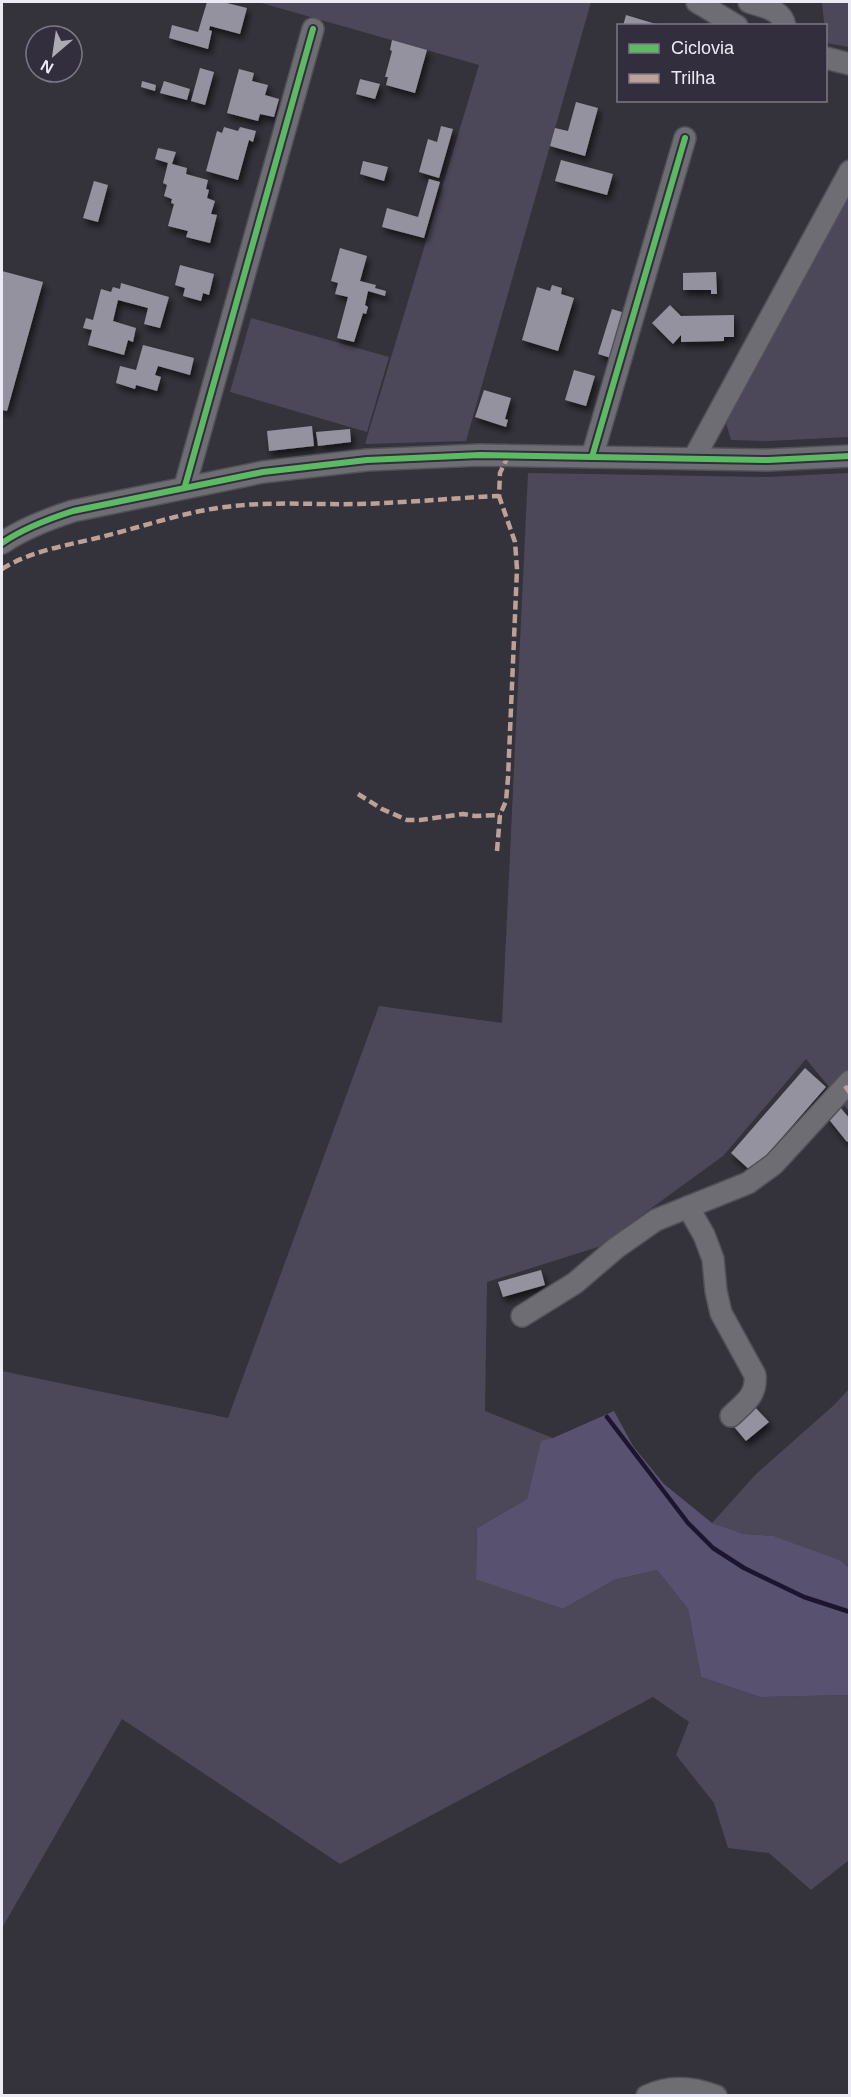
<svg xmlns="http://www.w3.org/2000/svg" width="851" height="2097" font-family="Arial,sans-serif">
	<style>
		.green { fill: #4c485a }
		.forest { fill: #595170 }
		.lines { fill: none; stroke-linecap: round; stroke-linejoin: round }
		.stream { stroke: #1d1530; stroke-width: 4.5 }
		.building { fill: #94929e; filter: url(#shadow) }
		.minor-casing { stroke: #525058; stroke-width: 24 }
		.minor { stroke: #6f6d74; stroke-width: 21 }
		.quiet { stroke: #bda197; stroke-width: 4.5; stroke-dasharray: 9 4.5; stroke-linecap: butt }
		.cycleway-casing { stroke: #322e3e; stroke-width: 10 }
		.cycleway { stroke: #5cba63; stroke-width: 6 }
	</style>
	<defs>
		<filter id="shadow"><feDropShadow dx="3" dy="5" stdDeviation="3" flood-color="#0009"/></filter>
	</defs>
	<rect width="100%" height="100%" fill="#34323a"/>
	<g class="green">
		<polygon points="258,2 591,2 466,441 365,444 479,65"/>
		<polygon points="822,2 849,2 849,47 826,43"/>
		<polygon points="849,196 849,437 768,441 731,440 726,423"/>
		<polygon points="251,318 389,357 367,432 230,392"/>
		<polygon points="528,473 768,477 849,473 849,1111 806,1059 723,1156 598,1247 487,1282 485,1411 553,1438 541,1442 527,1499 477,1528 476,1578 563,1609 614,1580 657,1570 688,1609 701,1677 760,1697 849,1695 849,1860 811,1890 769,1853 728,1848 714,1803 676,1755 689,1722 653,1697 340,1864 122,1719 2,1928 2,1371 228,1418 379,1006 502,1023"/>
		<polygon points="849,1389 849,1568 840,1560 774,1536 744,1534 712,1523 756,1474 833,1406"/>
	</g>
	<polygon class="forest" points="614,1411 633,1446 664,1484 712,1523 744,1534 774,1536 840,1560 849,1568 849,1695 760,1697 701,1677 688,1609 657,1570 614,1580 563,1609 476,1579 477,1528 527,1499 541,1441 553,1438"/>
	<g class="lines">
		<polyline class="stream" points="607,1417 688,1523 713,1548 744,1568 804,1597 850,1612"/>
	</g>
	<g class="building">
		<polygon points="207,2 223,2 247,8 240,34 210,26 209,30 212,31 208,49 169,38 172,25 198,32"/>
		<polygon points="626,15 659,25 659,26 623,26"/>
		<polygon points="392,40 427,50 415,93 386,85 388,77 385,77 392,51 390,50"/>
		<polygon points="200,68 214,72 205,105 191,101"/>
		<polygon points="239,69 254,73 252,81 268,85 265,95 279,99 274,117 260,114 258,121 227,113"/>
		<polygon points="360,79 380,84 375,99 356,94"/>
		<polygon points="142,81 156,85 155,91 141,87"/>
		<polygon points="164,81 190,89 187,100 160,93"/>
		<polygon points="576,102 598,108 585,156 550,146 555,128 568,131"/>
		<polygon points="441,126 453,129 439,178 419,172 428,139 437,142"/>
		<polygon points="224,127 238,131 240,127 256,131 253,142 249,140 238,180 206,171 217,131 222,133"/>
		<polygon points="158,148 176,152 172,164 187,168 186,174 208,180 206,189 209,190 207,198 215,201 211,214 217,215 210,243 186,237 188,231 168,226 174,204 171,203 172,199 164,196 167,185 163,183 168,163 155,159"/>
		<polygon points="561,160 613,174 607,195 555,181"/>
		<polygon points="363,161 388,167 384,181 360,174"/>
		<polygon points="429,179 440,182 424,238 382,227 387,208 418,217"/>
		<polygon points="94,181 108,185 98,222 83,218"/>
		<polygon points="340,248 367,256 360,281 376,285 375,288 386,291 385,296 368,291 365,305 368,307 366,314 363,313 354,342 337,338 348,297 335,294 338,283 331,281"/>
		<polygon points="180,265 214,274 209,295 203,293 201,301 183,296 185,288 175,285"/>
		<polygon points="2,271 43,282 7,411 2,410"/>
		<polygon points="716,272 717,294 711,294 711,290 683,290 683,273"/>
		<polygon points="121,283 169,297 160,328 144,324 148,308 118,300 113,321 136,328 133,342 128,340 124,355 88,345 92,330 83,328 86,318 93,320 101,289 111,292 113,287 120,289"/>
		<polygon points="552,285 562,288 561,294 574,298 558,351 522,340 537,287 550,291"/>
		<polygon points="670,305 681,316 734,315 734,337 724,337 724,341 681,342 681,335 673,344 652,323"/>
		<polygon points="612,309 625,313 611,358 598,354"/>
		<polygon points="143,345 194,358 190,375 158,366 155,375 161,377 157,391 136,385 135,389 116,383 120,366 136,370"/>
		<polygon points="574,370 595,376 586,406 565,400"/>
		<polygon points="484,390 511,398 505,419 508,420 506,427 475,417"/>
		<polygon points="312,426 314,446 269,451 267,431"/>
		<polygon points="350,429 351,442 318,446 316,432"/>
		<polygon points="805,1068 826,1087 752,1172 731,1153"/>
		<polygon points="840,1107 850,1119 850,1140 847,1142 827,1117"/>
		<polygon points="541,1270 545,1285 503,1297 498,1282"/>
		<polygon points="752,1404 769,1422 746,1441 730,1422"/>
	</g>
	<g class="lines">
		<defs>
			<g id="minor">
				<polyline points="697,2 737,26"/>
				<path d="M 749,2 C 763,7 782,9 785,26"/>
				<polyline points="826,58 850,64"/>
				<polyline points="592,457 685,138"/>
				<polyline points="694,458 850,171"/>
				<polyline points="185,486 313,29"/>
				<path d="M 2,543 C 24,528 48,519 73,511 L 263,472 L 367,460 L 480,455 L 768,460 L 850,456"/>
				<path d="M 688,1207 L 704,1235 L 713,1259 L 716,1291 L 721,1313 L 755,1375 C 757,1396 745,1402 731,1416"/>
				<polyline points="522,1316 575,1283 616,1248 656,1220 748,1183 774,1164 850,1081"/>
				<path d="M 647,2096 C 669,2085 693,2087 716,2096"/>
			</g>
		</defs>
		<use href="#minor" class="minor-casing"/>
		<use href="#minor" class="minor"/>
		<g class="quiet">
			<path d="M 2,569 C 32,550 70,545 105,536 C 145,526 184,512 225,507 C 269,501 313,505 358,504 C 405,503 452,498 499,496 L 500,473 L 508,456"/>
			<polyline points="358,794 382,809 407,820 420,820 463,814 475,816 500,815"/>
			<polyline points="497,851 500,815 506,801 508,778 517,569 515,542 499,496"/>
			<polyline points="845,1086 850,1093"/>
		</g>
		<defs>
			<g id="cycleway">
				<polyline points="592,457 685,138"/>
				<polyline points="185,486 313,29"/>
				<path d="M 2,543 C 24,528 48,519 73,511 L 263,472 L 367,460 L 480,455 L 768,460 L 850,456"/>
			</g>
		</defs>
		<use href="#cycleway" class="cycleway-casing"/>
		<use href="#cycleway" class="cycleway"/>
	</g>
	<rect width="851" height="2097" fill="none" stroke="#eceaf5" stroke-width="6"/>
	<rect x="617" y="24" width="210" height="78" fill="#322e3e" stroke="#7c7987" stroke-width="1.5"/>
	<rect x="629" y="44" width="30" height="9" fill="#5cba63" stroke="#7c7987" stroke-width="1.5"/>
	<text x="671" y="54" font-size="18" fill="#eceaf5">Ciclovia</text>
	<rect x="629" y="74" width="30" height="9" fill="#bda197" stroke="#7c7987" stroke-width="1.5"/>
	<text x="671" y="84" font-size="18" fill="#eceaf5">Trilha</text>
	<g transform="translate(54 54) rotate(209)"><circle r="28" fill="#322e3e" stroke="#7c7987" stroke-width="1.5"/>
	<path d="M0-4.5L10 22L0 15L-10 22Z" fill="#acaab4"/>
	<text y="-9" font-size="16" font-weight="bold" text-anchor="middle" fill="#eceaf5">N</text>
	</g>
</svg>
